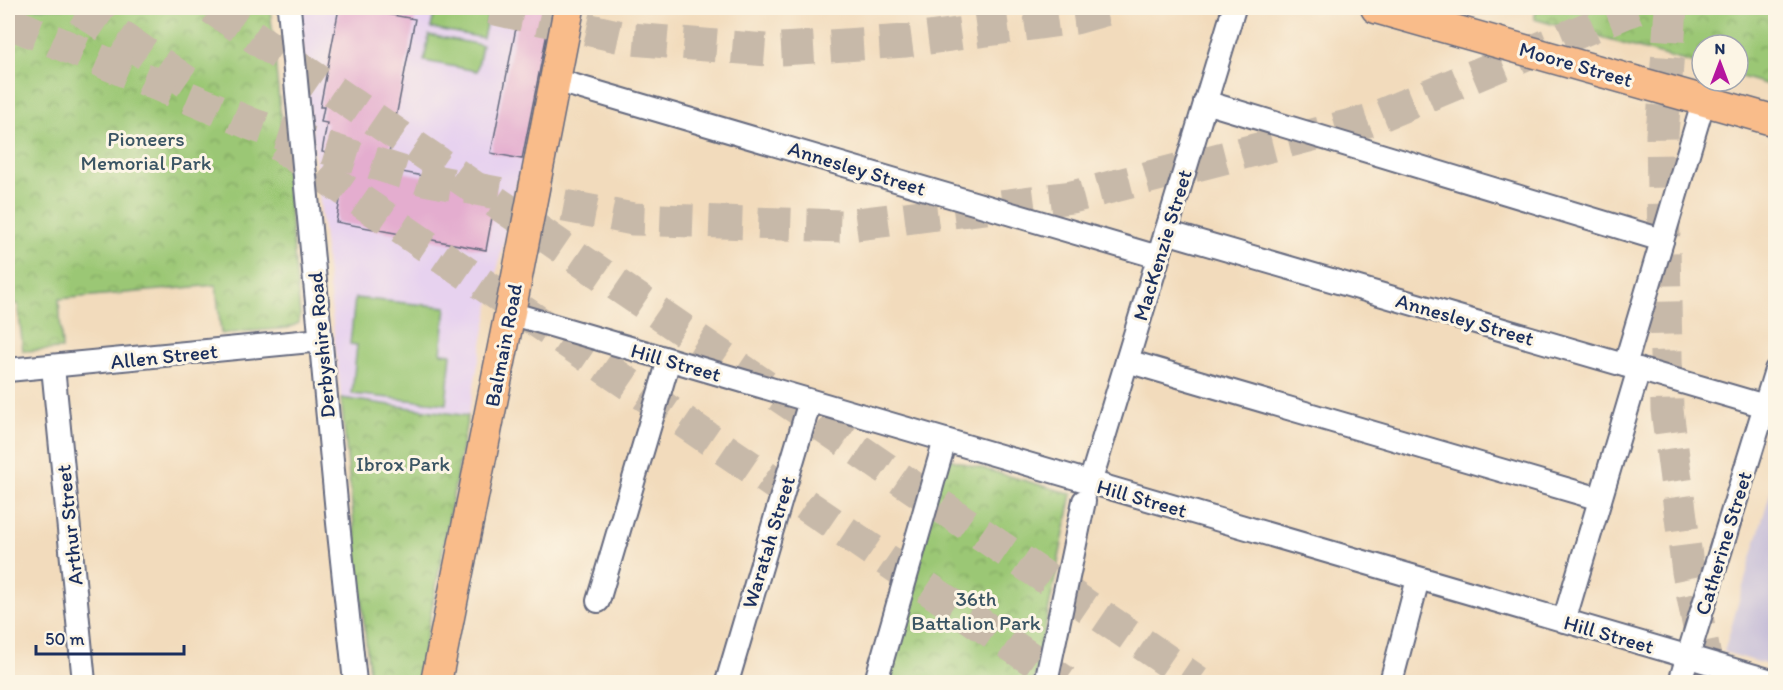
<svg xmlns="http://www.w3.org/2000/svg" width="1783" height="690" font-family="Itim,sans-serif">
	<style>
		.built { fill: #e7d2ef }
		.industrial { fill: #c8bfd8 }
		.grass { fill: #9bc774; stroke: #5b7b69; stroke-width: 1.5 }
		.park { fill: url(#park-crowns); stroke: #5b7b69; stroke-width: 1.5 }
		.building { fill: #e4adcf }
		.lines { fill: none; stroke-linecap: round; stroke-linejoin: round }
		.highway-tunnel { stroke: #c7b9a9; stroke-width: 33; stroke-dasharray: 33 16; stroke-linecap: butt }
		.minor-casing { stroke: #666b7f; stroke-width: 26 }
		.major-casing { stroke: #666b7f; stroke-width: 33 }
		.minor { stroke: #fff; stroke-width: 22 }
		.major { stroke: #f9bc8a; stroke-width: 30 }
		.labels { text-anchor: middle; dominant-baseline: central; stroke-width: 6; stroke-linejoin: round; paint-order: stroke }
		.street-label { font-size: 21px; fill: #1b2f5e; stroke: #fcf5e5 }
		.park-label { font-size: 21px; fill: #3b5564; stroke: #fcf5e5 }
	</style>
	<defs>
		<pattern id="park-crowns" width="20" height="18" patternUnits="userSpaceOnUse" patternTransform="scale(1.5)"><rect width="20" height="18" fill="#9bc774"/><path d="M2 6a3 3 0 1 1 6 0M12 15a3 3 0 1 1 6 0" fill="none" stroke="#7ea262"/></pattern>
	</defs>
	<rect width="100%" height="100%" fill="#fcf5e5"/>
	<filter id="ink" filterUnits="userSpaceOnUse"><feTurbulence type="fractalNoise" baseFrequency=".0167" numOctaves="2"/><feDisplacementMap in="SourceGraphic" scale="12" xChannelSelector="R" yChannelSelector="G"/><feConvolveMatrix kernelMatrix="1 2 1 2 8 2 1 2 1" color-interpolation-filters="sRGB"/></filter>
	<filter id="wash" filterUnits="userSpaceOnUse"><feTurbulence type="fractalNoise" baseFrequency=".008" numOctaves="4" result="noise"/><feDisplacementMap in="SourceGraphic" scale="24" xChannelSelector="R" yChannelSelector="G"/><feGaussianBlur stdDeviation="1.35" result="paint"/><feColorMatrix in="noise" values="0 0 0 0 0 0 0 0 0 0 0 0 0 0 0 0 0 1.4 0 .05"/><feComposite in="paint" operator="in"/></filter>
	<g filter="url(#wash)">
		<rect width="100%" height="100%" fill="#f2dbbc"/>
		<polygon class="built" points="299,8 553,8 523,159 493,288 468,416 341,398"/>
		<polygon class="industrial" points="1775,476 1776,667 1775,667 1724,652"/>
		<g class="grass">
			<polygon points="435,8 465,8 489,12 483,38 431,28"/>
			<polygon points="429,35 482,45 477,71 424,61"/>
			<polygon points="355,298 446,307 441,353 451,354 446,404 352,394 357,345 350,344"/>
		</g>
		<g class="park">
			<polygon points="8,8 270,8 300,315 299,323 288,328 221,334 216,285 59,299 62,349 23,351 18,304 8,304"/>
			<polygon points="1537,8 1775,8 1775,87 1738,76 1738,45 1702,45 1702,66 1534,19"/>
			<polygon points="341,398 468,416 418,682 370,682"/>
			<polygon points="946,458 1072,494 1034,682 882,682"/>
		</g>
		<g id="blocks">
			<g class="building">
				<polygon points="339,8 353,8 415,19 386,169 497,190 486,250 336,222 348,157 322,152 327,123 321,122 324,107 320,107"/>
				<polygon points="520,8 552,8 522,159 491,153"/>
			</g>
		</g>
	</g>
	<g filter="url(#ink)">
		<use href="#blocks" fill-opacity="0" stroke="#666b7f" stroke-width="1.5"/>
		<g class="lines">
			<g class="highway-tunnel">
				<polyline points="79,8 187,82"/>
				<polyline points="212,8 1198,682"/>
				<polyline points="491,8 631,39 767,50 906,41 1076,18 1111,8"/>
				<polyline points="1671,8 1662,135 1667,410 1688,572 1710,682"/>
				<polyline points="8,20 20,27 254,125 424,179 633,219 842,226 1072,197 1367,121 1636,8"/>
				<polyline points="279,145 1065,682"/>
			</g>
			<defs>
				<g id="minor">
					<polyline points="289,8 338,523 355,682"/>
					<polyline points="555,80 1158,257"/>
					<polyline points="1205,102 1662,240"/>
					<polyline points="1166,232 1765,406"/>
					<polyline points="510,313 1775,682"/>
					<polyline points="1127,361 1600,499"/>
					<polyline points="1625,365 1704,100"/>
					<polyline points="53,367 84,682"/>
					<polyline points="8,370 321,340"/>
					<polyline points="1090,483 1234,8"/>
					<polyline points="598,601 669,360"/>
					<polyline points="1564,621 1639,369"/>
					<polyline points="878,674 945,440"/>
					<polyline points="727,682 810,401"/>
					<polyline points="1046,682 1084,501"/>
					<polyline points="1391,682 1418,579"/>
					<polyline points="1680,682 1776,370"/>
				</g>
				<g id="major">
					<polyline points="1376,8 1776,121"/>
					<polyline points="436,682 515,287 569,8"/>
				</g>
			</defs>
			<use href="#minor" class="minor-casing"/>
			<use href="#major" class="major-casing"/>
			<use href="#minor" class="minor"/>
			<use href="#major" class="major"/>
		</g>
	</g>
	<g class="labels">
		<g class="street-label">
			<text transform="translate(1576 64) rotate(16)">Moore Street</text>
			<text transform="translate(857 168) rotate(17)">Annesley Street</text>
			<text transform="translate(1162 245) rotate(-73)">MacKenzie Street</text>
			<text transform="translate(1465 319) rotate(16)">Annesley Street</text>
			<text transform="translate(321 345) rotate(-95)">Derbyshire Road</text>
			<text transform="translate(503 345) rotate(-79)">Balmain Road</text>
			<text transform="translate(164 356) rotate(-6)">Allen Street</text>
			<text transform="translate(676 362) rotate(16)">Hill Street</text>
			<text transform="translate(1142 498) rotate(16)">Hill Street</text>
			<text transform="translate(69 525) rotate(-96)">Arthur Street</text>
			<text transform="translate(768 542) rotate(-73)">Waratah Street</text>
			<text transform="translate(1723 543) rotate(-73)">Catherine Street</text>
			<text transform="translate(1609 634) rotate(16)">Hill Street</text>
		</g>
		<g class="park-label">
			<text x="146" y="138">Pioneers<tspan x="146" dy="24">Memorial Park</tspan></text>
			<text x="403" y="463">Ibrox Park</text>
			<text x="976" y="598">36th<tspan x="976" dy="24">Battalion Park</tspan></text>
		</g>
	</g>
	<rect width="1783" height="690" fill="none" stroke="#fcf5e5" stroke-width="30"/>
	<g transform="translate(1720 63)"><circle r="28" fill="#fcf5e5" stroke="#a2a6af" stroke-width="1.5"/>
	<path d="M0-4.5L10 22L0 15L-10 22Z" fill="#b5179e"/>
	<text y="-9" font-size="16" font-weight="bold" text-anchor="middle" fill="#1b2f5e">N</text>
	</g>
	<path d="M36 645v9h148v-9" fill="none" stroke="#1b2f5e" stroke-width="3"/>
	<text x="45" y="645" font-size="18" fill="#1b2f5e" stroke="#fcf5e5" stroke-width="4.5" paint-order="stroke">50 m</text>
</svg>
